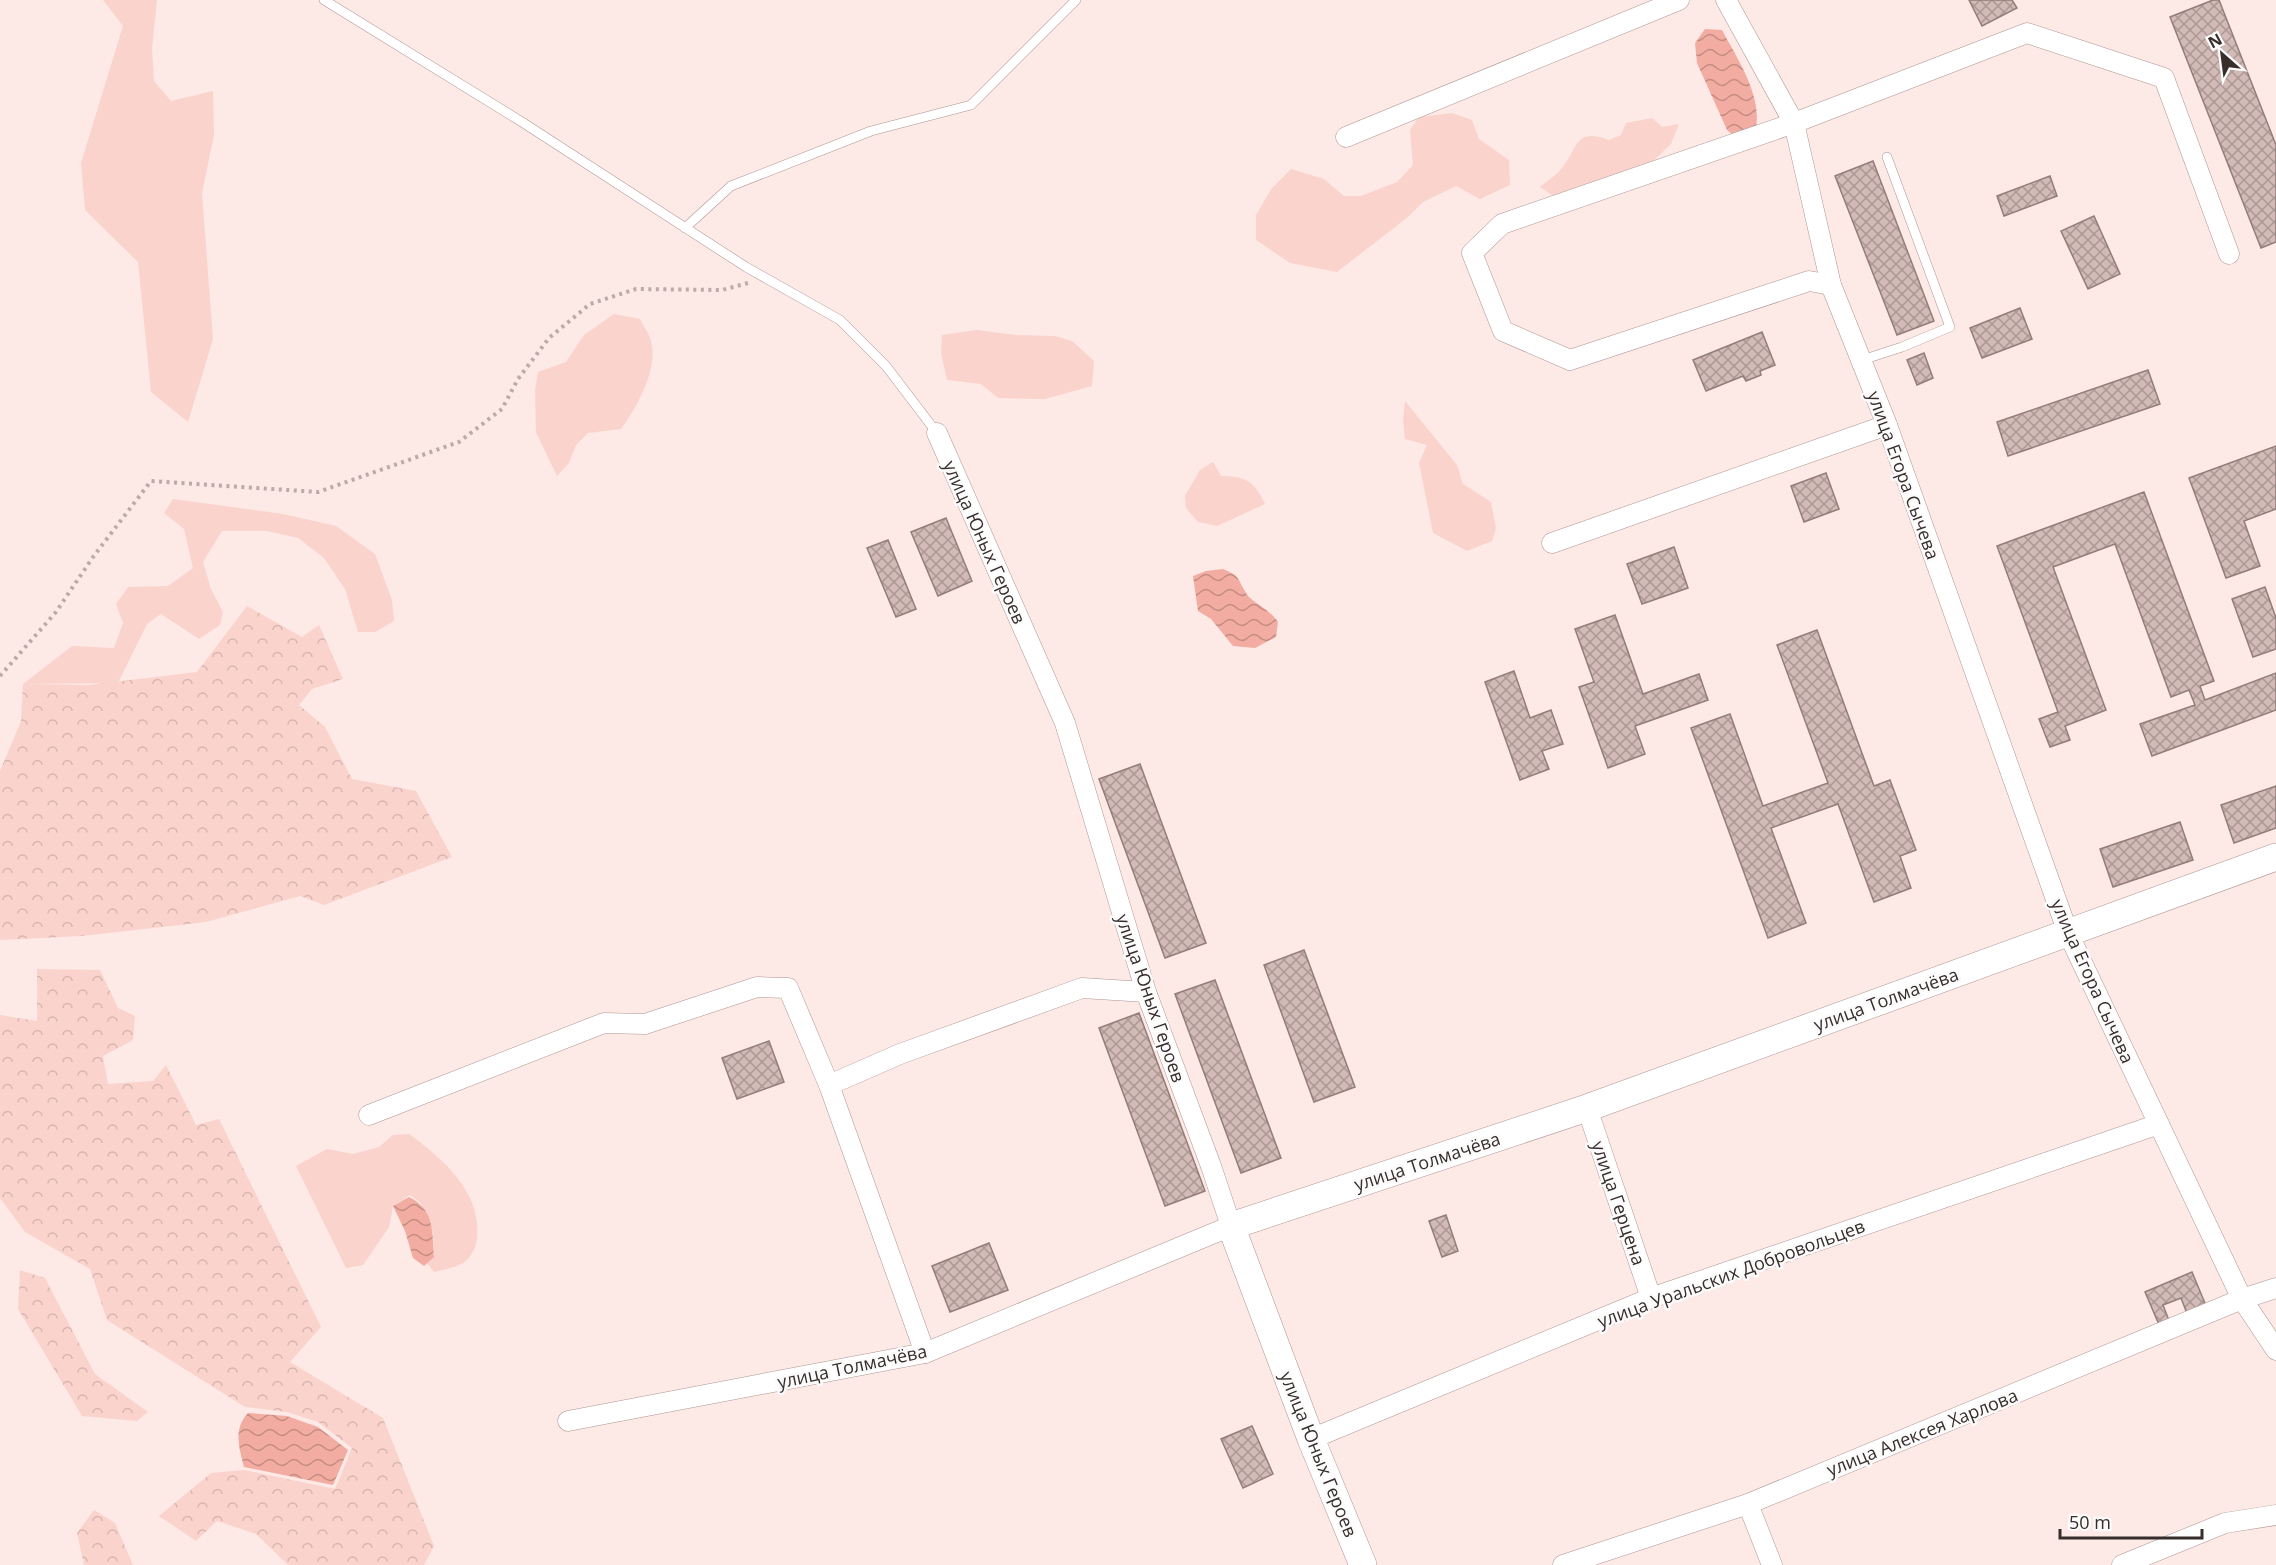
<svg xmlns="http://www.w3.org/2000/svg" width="2276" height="1565" font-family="'Open Sans',sans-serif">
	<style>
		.green { fill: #fbd3cd }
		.forest { fill: url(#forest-crowns) }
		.water { fill: url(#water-waves) }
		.building { fill: url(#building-cross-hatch); stroke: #937d79; stroke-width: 1.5 }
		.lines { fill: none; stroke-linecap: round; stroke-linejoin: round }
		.lane-casing { stroke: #ad9692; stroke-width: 10 }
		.street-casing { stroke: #ad9692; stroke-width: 21 }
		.secondary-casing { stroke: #ad9692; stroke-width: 28 }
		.path { stroke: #bbaaa8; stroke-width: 4; stroke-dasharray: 3 4.5; stroke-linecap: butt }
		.lane { stroke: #fff; stroke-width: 9 }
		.street { stroke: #fff; stroke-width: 20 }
		.secondary { stroke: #fff; stroke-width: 27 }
		.labels { text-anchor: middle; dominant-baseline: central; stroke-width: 5; stroke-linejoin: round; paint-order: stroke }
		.street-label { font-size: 18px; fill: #372e2c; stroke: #fbfbfb }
	</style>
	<defs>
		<pattern id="forest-crowns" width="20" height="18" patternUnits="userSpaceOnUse" patternTransform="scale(1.5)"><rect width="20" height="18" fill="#fbd3cd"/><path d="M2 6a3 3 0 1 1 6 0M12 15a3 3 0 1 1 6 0" fill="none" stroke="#d8b5b0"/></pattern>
		<pattern id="water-waves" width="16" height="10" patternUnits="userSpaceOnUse" patternTransform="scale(1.5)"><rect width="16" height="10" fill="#f2aca1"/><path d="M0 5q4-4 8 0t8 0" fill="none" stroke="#c58c83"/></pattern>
		<pattern id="building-cross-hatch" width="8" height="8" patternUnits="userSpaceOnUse" patternTransform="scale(1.5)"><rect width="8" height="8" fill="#d2bab6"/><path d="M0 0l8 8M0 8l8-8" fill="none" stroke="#ab9894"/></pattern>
	</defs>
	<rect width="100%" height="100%" fill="#fde9e6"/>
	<g class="green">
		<polygon points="103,0 157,0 152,49 154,81 171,101 213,91 214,135 202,193 213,339 188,422 151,392 138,262 85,210 81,163 123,26"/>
		<polygon points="1452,113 1472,120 1479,139 1509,160 1510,185 1480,199 1456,186 1423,202 1408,217 1337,272 1290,263 1256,240 1256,215 1272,188 1291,169 1324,179 1344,196 1361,196 1397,182 1413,165 1410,130 1419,117"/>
		<path d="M 1652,118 L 1662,127 L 1679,124 L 1671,144 L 1653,161 L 1555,197 L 1540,187 C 1547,181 1557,175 1562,168 C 1578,148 1575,127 1609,140 L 1621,135 L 1626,123 Z"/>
		<path d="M 614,314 L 640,319 C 643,326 649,333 651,341 C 659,368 636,409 621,429 L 588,433 L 576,445 L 569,463 L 557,476 L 536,432 L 535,390 L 538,372 L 566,362 L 584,335 Z"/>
		<polygon points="976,330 1016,335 1055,336 1072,341 1094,361 1092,386 1045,399 998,398 981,384 947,380 941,353 942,335"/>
		<polygon points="1405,401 1457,465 1463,484 1491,502 1496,528 1492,541 1467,551 1433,533 1419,463 1427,445 1405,439 1403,419"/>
		<path d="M 1213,462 L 1221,476 C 1246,476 1255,482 1265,504 L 1217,526 L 1198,522 L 1186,508 L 1185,496 L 1200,470 Z"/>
		<polygon points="173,499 283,514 336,526 375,554 392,600 394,621 375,632 358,632 345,589 324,558 298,538 267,531 222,531 203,562 211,589 223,612 220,625 199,639 161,614 147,624 118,683 23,684 72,646 114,648 123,623 116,604 128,587 168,586 193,568 184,529 164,513"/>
		<path d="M 409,1134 C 442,1158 482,1192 477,1238 C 476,1248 470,1260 461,1264 C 453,1268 442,1270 434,1272 L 427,1263 L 434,1256 L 433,1232 L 421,1203 L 410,1195 L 393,1206 L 389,1227 L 363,1265 L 346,1268 L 296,1166 L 327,1149 L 353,1154 L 379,1147 L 393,1135 Z"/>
	</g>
	<g class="forest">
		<polygon points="247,606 302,637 319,625 343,679 312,689 299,705 325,727 352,779 416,791 452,857 324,905 300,896 206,922 82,936 0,940 0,771 21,721 23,684 88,685 197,672"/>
		<polygon points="37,969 100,970 118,1008 135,1016 133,1040 103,1056 108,1084 153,1081 166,1065 196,1125 219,1119 321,1327 290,1362 383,1418 434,1546 424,1565 288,1565 256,1534 217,1521 196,1541 159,1516 211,1473 244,1470 335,1489 352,1448 318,1422 287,1412 245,1407 107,1320 90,1269 25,1232 0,1198 0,1015 37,1021"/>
		<polygon points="20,1270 45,1278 95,1374 148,1412 137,1421 82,1416 18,1309"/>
		<polygon points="94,1510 115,1523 133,1565 84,1565 77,1533"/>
	</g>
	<g class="water">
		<path d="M 1705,29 L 1722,30 C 1738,60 1762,95 1756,129 L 1733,135 L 1727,130 L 1697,63 L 1695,43 Z"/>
		<path d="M 1223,569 C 1227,571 1233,573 1236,576 C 1241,582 1243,590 1249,597 C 1259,606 1271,611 1278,622 L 1276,637 L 1255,648 L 1233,646 L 1211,619 L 1198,611 L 1193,576 L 1206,571 Z"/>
		<path d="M 409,1197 C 435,1210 432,1231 434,1257 L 424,1266 L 413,1258 L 405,1231 L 393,1206 Z"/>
		<path d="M 248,1413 L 287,1416 L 318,1427 L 348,1450 L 333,1485 L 244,1467 C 239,1447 233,1429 248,1413 Z"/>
	</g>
	<g class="building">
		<polygon points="1969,0 2012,0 2017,8 1982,26"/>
		<polygon points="2213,0 2219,0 2276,145 2276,242 2261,248 2170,17"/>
		<polygon points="1873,161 1934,321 1897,335 1835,176"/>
		<polygon points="2050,176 2057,196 2004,216 1997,196"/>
		<polygon points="2094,216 2120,274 2088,289 2061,231"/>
		<polygon points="2020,308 2032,339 1982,358 1970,328"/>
		<polygon points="1762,332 1775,365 1760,371 1761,375 1746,381 1743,376 1706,391 1693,360"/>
		<polygon points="1924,353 1933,378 1917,385 1907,360"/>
		<polygon points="2148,370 2160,404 2008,456 1997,422"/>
		<polygon points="2276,446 2276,509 2244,521 2260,566 2226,578 2189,478"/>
		<polygon points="1826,473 1839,509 1804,522 1791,486"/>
		<polygon points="2144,492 2214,681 2200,686 2205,700 2276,673 2276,710 2152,756 2140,724 2195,705 2189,690 2171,697 2115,544 2053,567 2106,710 2065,726 2070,740 2050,747 2039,719 2058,712 1997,546"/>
		<polygon points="946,518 972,581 938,596 911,532"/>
		<polygon points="888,540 916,609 896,617 867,548"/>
		<polygon points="1674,547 1688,588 1642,604 1627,564"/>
		<polygon points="2265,587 2276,618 2276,649 2253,657 2232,599"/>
		<polygon points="1615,615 1643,694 1699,674 1708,700 1635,726 1645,754 1608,768 1579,687 1594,682 1575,629"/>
		<polygon points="1817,630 1874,786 1890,780 1916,850 1900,856 1911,888 1874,902 1838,804 1771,828 1806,923 1768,938 1691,728 1730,714 1763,806 1828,783 1777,645"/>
		<polygon points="1514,671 1530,718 1551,710 1563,744 1542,751 1549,769 1520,780 1485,682"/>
		<polygon points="1140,764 1206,943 1165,958 1099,779"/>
		<polygon points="2276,786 2276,828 2234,843 2221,805"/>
		<polygon points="2180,822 2193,860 2113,887 2100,849"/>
		<polygon points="1304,950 1355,1087 1314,1102 1264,965"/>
		<polygon points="1215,980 1281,1158 1241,1173 1175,994"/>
		<polygon points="1139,1013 1205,1191 1165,1206 1099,1028"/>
		<polygon points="769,1041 784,1082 737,1099 722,1058"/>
		<polygon points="1446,1215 1458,1251 1442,1257 1429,1221"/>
		<polygon points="989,1243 1008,1290 950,1312 932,1266"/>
		<polygon points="2192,1272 2207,1308 2188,1316 2181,1298 2163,1305 2170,1323 2160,1327 2145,1292"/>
		<polygon points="1252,1426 1273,1474 1243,1488 1221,1439"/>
	</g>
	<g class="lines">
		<defs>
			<g id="lane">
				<polyline points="324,0 522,122 746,267 840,320 886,366 937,433"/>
				<polyline points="685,228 731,186 871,131 971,105 1076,0"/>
				<polyline points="1862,360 1902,347 1950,327 1887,157"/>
			</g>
			<g id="street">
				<polyline points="1726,0 1794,123 1502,224 1472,253 1503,331 1570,360 1809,281 1831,285"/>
				<polyline points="1346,137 1679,0"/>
				<polyline points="2229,254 2164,78 2027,33 1794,123 1831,285 1887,425 2068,933 2242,1299 2276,1350"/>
				<polyline points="1552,543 1887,425"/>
				<polyline points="829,1085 900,1054 1082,988 1146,992"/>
				<polyline points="1587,1108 1651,1298"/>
				<polyline points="369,1115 604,1023 645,1024 757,987 788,988 829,1085 925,1353"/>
				<polyline points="568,1421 925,1353 1231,1226 1211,1166 1146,992 1065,723 937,433"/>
				<polyline points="1311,1439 1651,1298 2159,1124"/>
				<polyline points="1748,1504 1772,1565"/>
				<polyline points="1563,1565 1748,1504 2242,1299 2276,1288"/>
				<polyline points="2122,1565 2225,1523 2276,1515"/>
			</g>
			<polyline id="secondary" points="1363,1565 1311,1439 1231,1226 1587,1108 2276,857"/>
		</defs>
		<use href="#lane" class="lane-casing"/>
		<use href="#street" class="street-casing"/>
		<use href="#secondary" class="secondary-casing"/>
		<polyline class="path" points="0,676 56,612 93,557 151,481 318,492 459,442 502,409 518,379 549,338 590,304 636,289 722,290 748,283"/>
		<use href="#lane" class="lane"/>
		<use href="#street" class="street"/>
		<use href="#secondary" class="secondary"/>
	</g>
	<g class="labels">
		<g class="street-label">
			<text transform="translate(1904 475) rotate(70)">улица Егора Сычева</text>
			<text transform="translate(985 542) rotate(66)">улица Юных Героев</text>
			<text transform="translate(2093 981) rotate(66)">улица Егора Сычева</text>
			<text transform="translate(1151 998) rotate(71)">улица Юных Героев</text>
			<text transform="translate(1886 999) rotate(-20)">улица Толмачёва</text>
			<text transform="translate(1427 1161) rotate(-18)">улица Толмачёва</text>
			<text transform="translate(1619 1203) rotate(71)">улица Герцена</text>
			<text transform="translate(1731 1273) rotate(-20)">улица Уральских Добровольцев</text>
			<text transform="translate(852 1366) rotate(-12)">улица Толмачёва</text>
			<text transform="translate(1922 1432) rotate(-22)">улица Алексея Харлова</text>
			<text transform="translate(1319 1454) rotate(68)">улица Юных Героев</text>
		</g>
	</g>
	<g transform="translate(2222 54) rotate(332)" stroke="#fbfbfb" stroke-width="4.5" paint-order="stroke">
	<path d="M0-4.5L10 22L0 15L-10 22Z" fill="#372e2c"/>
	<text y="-9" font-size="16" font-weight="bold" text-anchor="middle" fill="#372e2c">N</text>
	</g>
	<path d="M2060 1529v9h142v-9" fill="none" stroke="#372e2c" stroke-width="3"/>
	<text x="2069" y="1529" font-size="18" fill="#372e2c" stroke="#fbfbfb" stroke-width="4.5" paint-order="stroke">50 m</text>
</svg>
